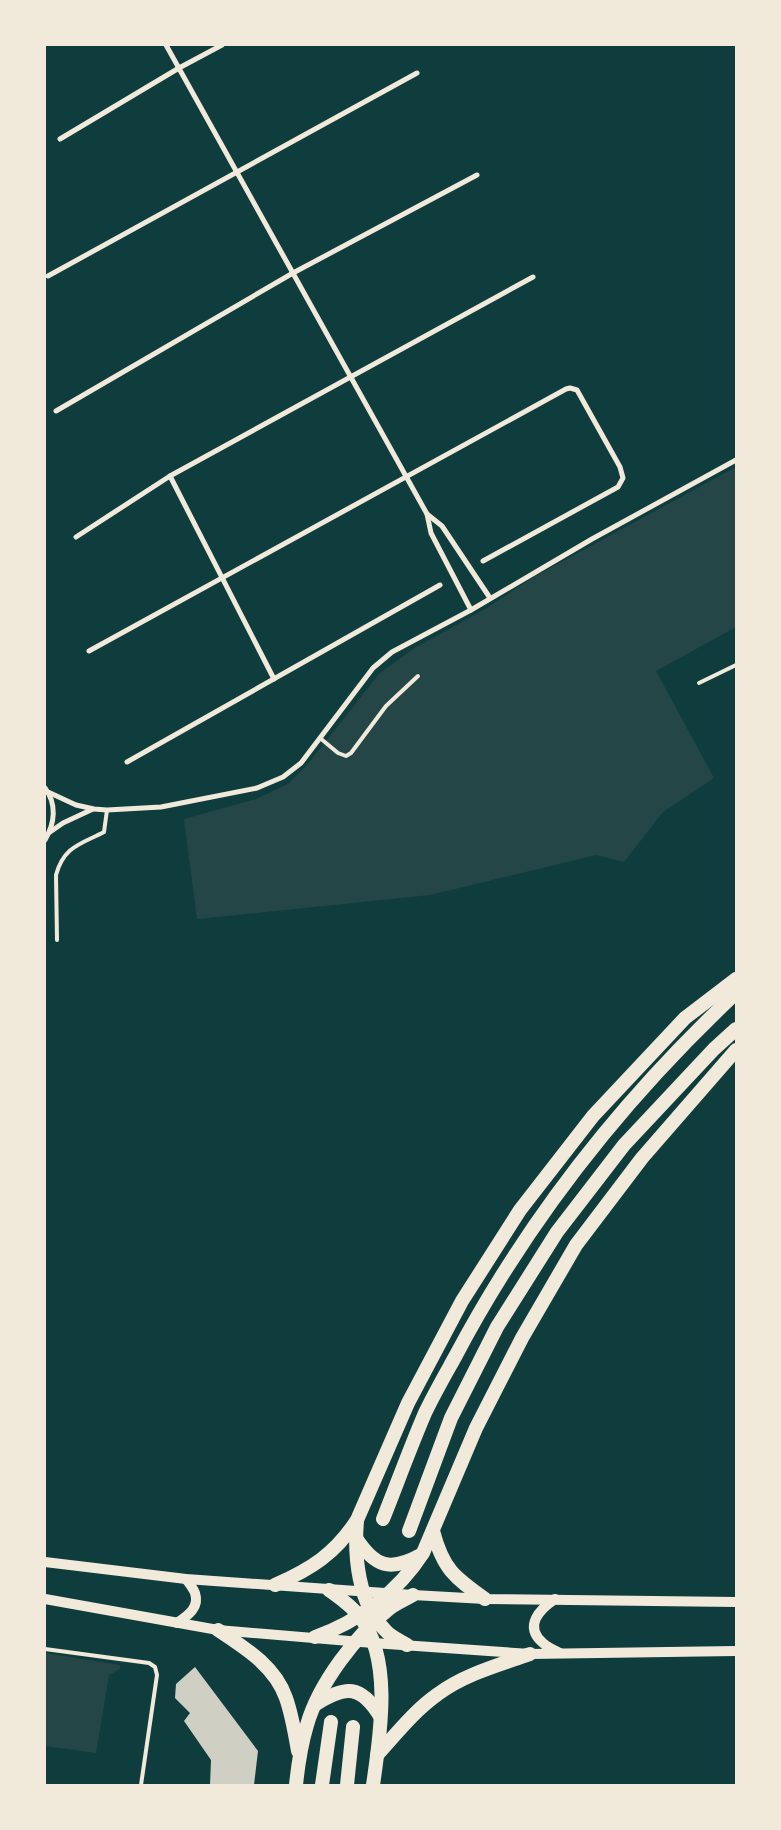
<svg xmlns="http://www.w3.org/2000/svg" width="781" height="1830" font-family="Lato,sans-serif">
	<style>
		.green { fill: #244646 }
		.building { fill: #cfcfc3 }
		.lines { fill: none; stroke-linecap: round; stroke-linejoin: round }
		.service { stroke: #f1e9da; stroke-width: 4 }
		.minor { stroke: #f1e9da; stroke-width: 5 }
		.secondary { stroke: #f1e9da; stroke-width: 10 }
		.trunk { stroke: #f1e9da; stroke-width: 14 }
	</style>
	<rect width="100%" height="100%" fill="#0f3d3e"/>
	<g class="green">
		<polygon points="736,467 736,627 656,671 714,778 663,812 624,862 596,855 430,895 197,919 184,819 256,799 288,784 308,764 379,674 413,649 487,608 532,578"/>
		<polygon points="45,1653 120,1665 120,1669 109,1675 96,1753 45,1746"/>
	</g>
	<polygon class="building" points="195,1667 258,1751 254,1785 210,1785 211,1760 184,1721 190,1713 175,1698 176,1684"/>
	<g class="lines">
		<g class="service">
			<polyline points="699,683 736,665"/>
			<polyline points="320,738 338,753 346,756 351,753 386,706 418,676"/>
			<path d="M 57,940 L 56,875 C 64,846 81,844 104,832 L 107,810"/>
			<polyline points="45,1649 149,1663 155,1667 157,1675 141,1785"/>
		</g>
		<g class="minor">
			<polyline points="166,45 427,514 431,533 471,610"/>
			<polyline points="60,139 179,68 222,45"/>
			<polyline points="48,276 417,73"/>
			<polyline points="56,411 293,273 477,175"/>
			<polyline points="170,476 274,679"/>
			<polyline points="427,514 442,526 490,598"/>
			<polyline points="76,537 170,476 533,277"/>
			<polyline points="89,651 566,389 570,388 577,390 620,467 623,478 618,487 483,561"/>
			<polyline points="127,762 440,585"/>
			<path d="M 45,788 C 57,804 55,823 45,840"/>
			<polyline points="48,792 76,805 94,809 107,810 161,807 257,788 283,777 301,763 373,668 392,652 471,610 592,539 736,460"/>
			<polyline points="50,832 63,823 93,809"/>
		</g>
		<g class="secondary">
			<polyline points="45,1562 186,1579 413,1595 485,1599 736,1602"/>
			<polyline points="45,1599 218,1630 373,1643 530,1654 736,1651"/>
			<path d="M 555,1599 C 540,1609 523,1626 543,1643 C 547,1647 554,1650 560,1653"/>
			<path d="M 177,1623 C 187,1616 200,1608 195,1593 C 193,1588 189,1583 186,1579"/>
		</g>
		<g class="trunk">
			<path d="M 383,1519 C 397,1484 410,1448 425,1413 C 434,1394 445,1375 455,1357 C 527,1221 624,1098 736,993"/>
			<path d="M 357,1521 C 354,1556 358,1603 385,1630 C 391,1637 399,1640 407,1645"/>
			<polyline points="409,1531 451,1418 497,1327 557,1232 624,1145 714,1049 736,1029"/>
			<path d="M 433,1531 C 443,1569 454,1577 485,1599"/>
			<path d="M 356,1538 C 375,1567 390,1572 421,1555"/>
			<path d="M 275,1585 C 311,1569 335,1554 357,1520 L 408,1403 L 462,1301 L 520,1210 L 593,1116 L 685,1018 L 736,979"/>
			<path d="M 329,1590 C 340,1598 352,1606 360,1617 C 393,1659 380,1736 373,1785"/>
			<path d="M 218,1630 C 245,1648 275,1666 286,1698 C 292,1715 295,1734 298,1751"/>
			<path d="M 315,1637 C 358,1622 398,1592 423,1553 L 476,1428 L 522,1338 L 576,1245 L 642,1158 L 736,1050"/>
			<path d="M 316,1704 C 346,1685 361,1685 380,1716"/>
			<path d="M 377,1755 C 396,1734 415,1710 438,1694 C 465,1674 499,1665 530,1654"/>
			<path d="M 296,1785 C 298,1765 301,1745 307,1725 C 319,1683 356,1635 390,1608 C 397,1603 406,1599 413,1595"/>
			<polyline points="322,1785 331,1722"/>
			<polyline points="347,1785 353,1727"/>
		</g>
	</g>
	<rect width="781" height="1830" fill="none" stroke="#f1e9da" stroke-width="92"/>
</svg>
